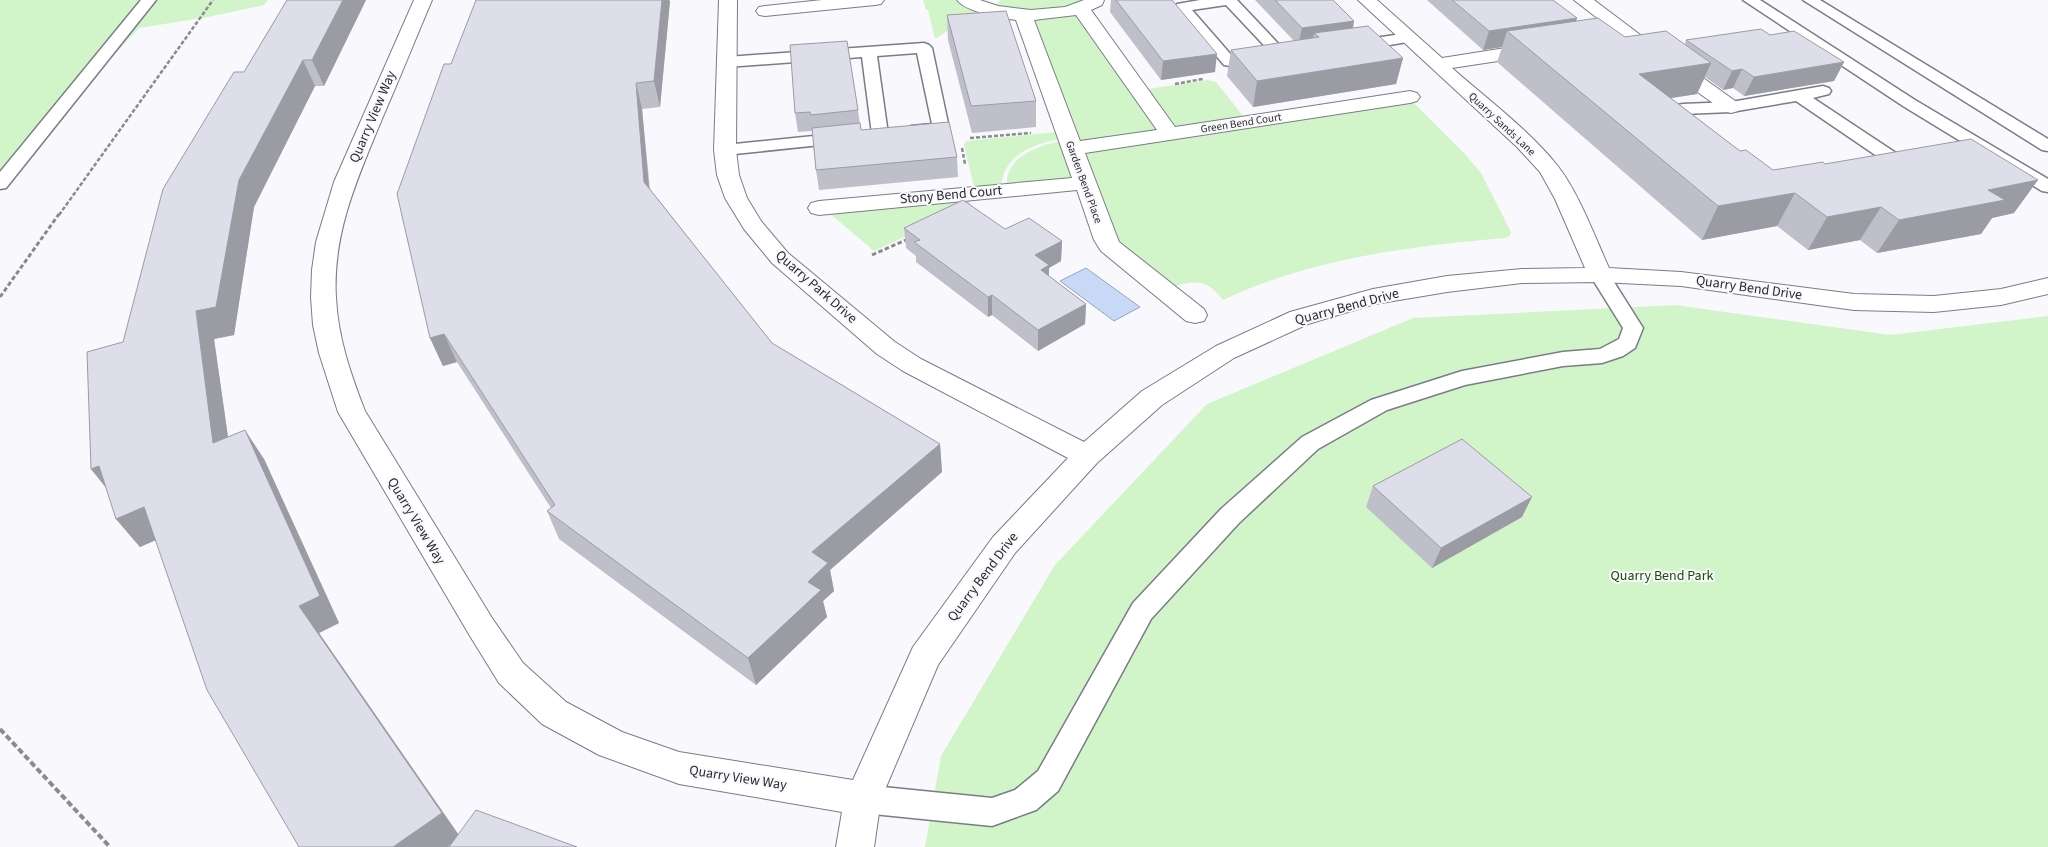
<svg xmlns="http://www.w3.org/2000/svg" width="2048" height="847" font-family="'Source Sans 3',sans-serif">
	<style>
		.green { fill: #d2f4c9 }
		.water { fill: #c8d8f7; stroke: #98a4bb }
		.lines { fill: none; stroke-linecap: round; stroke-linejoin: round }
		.lane-casing { stroke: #7a7c87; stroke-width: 3 }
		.street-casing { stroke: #7a7c87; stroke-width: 2 }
		.path-far2 { stroke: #8a8a8f; stroke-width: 2.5; stroke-dasharray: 4 2; stroke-linecap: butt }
		.path-far1 { stroke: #8a8a8f; stroke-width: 3; stroke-dasharray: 4.5 2.5; stroke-linecap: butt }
		.path { stroke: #8a8a8f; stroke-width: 4; stroke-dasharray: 6 3; stroke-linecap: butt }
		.lane { fill: #fff; fill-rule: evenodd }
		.street { fill: #fff; fill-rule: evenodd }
		.wall { fill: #bebfc9 }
		.shaded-wall { fill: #9b9ba4 }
		.building { fill: #dddeea; stroke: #9b9ba4 }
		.labels { text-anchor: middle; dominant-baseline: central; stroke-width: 4; stroke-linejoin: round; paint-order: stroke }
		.far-street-label { font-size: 11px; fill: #29292e; stroke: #f8f8fd }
		.street-label { font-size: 14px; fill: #29292e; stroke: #f8f8fd }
		.park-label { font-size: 14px; fill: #1c4c0a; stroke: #f8f8fd }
	</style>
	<rect width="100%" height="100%" fill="#f8f8fd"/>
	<g class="green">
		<polygon points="0,0 268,0 264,5 208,17 139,28 0,177"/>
		<polygon points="923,0 958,0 979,10 935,39 928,10 926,10"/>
		<path d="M 1001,0 L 1089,0 C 1053,13 1030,11 993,7 Z"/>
		<polygon points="1080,11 1162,129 1074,144 1027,17"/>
		<polygon points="1208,80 1216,82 1243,116 1239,120 1169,128 1145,92 1148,89"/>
		<path d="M 1411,100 L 1464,153 L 1481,173 L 1511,232 L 1510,236 L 1505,238 C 1409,246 1310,259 1223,300 C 1206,277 1192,281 1168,288 L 1117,248 L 1083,149 Z"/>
		<path d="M 1056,132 L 1064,138 C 1034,144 1002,154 1001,189 L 974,187 L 964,145 L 966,141 Z"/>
		<path d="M 1065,140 L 1078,177 L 1007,188 C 1003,156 1040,145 1065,140 Z"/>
		<polygon points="968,197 971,206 874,251 828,212"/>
		<polygon points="1675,305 1890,335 2048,316 2048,847 925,847 941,756 1055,565 1207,404 1413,318"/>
	</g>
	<polygon class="water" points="1086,268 1140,307 1114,321 1060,281"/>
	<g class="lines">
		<defs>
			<g id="lane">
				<polygon points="141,0 156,0 6,188 0,189 0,172"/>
				<path d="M 1200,0 L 1237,0 L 1289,55 L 1286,58 L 1276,58 L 1226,5 L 1192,10 L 1233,57 L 1259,53 L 1264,55 L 1267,58 L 1264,61 C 1252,64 1236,68 1224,65 L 1175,7 L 1177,4 Z"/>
				<polygon points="1743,0 1760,0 1915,100 2048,179 2048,192 2042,191 1903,106"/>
				<polygon points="1803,0 1820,0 2048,139 2048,151 2042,150"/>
				<polygon points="1408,33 1413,35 1416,38 1413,41 1355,51 1350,49 1347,46 1350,43 1355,41"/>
				<path d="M 924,43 L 929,45 L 932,48 L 949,128 L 947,132 C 936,134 922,136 911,134 L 909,130 L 911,126 L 932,124 L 917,53 L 877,56 L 888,134 L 886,138 L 874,138 L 872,134 L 862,57 L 727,67 L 722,65 L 719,62 L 722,59 L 727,57 Z"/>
				<polygon points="1823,86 1829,88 1831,91 1829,94 1813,98 1908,161 1911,165 1908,169 1892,172 1886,171 1883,167 1887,163 1796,101 1731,112 1683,114 1655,119 1649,118 1647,114 1649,110 1683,104 1731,102"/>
				<polygon points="843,133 849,134 852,138 849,142 725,155 719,154 716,150 719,146 725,145"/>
				<polygon points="1600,269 1607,271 1643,328 1635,348 1623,356 1602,363 1563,366 1465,385 1387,410 1318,449 1239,523 1151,619 1058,791 1036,810 992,826 863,813 852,809 848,799 852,789 863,785 992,798 1015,790 1038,771 1133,603 1221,509 1302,437 1371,400 1462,371 1563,352 1600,349 1619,339 1623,328 1590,275 1593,271"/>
			</g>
			<g id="street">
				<path d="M 414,0 L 432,0 C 415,40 399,80 382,119 C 358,177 332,234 336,298 C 338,338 351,375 365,411 L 492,618 L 523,663 L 566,702 L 622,732 L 679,752 L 853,780 L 913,647 L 993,537 L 1068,458 L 903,371 L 877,354 L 772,263 L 744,229 L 725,198 L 717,175 L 714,150 L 719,0 L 737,0 L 736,150 L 739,175 L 747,198 L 761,221 L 788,253 L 895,342 L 921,359 L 1084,442 L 1142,391 L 1216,346 L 1290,312 L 1373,289 L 1447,276 L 1522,269 L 1585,268 L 1555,199 L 1540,172 L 1517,147 L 1358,0 L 1377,0 L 1442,58 L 1537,43 L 1544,45 L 1546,49 L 1544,53 L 1537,55 L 1452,68 C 1486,98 1529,130 1557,165 C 1579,193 1594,235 1609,268 L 1681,272 L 1854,294 L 1934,296 L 2001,289 L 2048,278 L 2048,294 L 2001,305 L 1934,312 L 1854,310 L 1681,286 L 1600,282 L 1522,283 L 1447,292 L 1375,304 L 1308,324 L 1234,358 L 1162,405 L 1097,463 L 1015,553 L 938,665 L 881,799 L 874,847 L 836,847 L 842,812 L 679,784 L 599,755 L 542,724 L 499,683 L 470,636 L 338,412 L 319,353 L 313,325 L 311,297 L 312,270 L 316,242 L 334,182 Z"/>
				<polygon points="822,0 884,0 881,4 875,5 765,16 759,15 756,11 759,7 765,6"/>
				<path d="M 957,0 L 980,0 L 998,6 L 1031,10 L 1065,7 L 1084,0 L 1104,0 L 1102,5 L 1091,10 L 1175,127 L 1410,91 L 1417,93 L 1420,97 L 1417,101 L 1410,103 L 1085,153 L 1119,242 L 1204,309 L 1207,315 L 1204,321 L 1195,323 L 1186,321 L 1101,251 L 1094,240 L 1077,190 L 819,215 L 811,213 L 808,208 L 811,203 L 819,201 L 1072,178 L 1016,20 C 1001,18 966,12 957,0 ZM 1076,15 L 1157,130 L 1080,141 L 1034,20 Z"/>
				<polygon points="1574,0 1594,0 1647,40 1645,44 1638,46 1626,40 1585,48 1578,46 1576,42 1578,38 1614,31"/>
				<polygon points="1671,58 1678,60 1738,103 1741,107 1738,111 1731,113 1724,111 1664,68 1661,64 1664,60"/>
			</g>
		</defs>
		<use href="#lane" class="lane-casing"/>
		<use href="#street" class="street-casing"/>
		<g class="path-far2">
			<polyline points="1175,84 1203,79"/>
			<polyline points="970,138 1031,133"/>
			<polyline points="962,148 965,164"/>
			<polyline points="59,215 213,0"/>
		</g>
		<g class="path-far1">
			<polyline points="872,255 908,239"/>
			<polyline points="0,297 59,214"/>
		</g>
		<polyline class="path" points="0,729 110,847"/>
		<use href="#lane" class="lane"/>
		<use href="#street" class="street"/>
	</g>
	<g class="wall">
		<polygon points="287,0 366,0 324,86 315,86 254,207 234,335 214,339 228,437 264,459 339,623 319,633 458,835 451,845 156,540 140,547 116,519 107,488 91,469 123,342 244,72"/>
		<polygon points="1111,0 1172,0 1215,72 1161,80 1110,12"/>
		<polygon points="1255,0 1333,0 1354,21 1353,28 1403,58 1396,84 1253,107 1227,76 1231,50 1294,41"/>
		<polygon points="1427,0 1553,0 1577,18 1576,21 1625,37 1685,44 1686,40 1770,35 1844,62 1834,81 1744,96 1733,88 1723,90 1705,77 1697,94 1671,98 1740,151 1773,170 1825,164 2014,213 1992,218 1981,234 1877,253 1860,240 1808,250 1777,226 1702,240 1497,62 1502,47 1483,50"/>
		<polygon points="670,1 660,107 642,109 650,189 772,343 940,444 942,472 830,570 834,591 823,601 827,617 756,685 559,539 547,511 551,508 457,362 443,366 430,338 451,64"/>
		<polygon points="947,15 1036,101 1036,127 972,133 948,40"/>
		<polygon points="847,41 861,130 957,157 958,177 819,190 816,170 812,131 798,132 795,113"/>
		<polygon points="904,228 1005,229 1062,241 1061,261 1049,268 1049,276 1086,304 1085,324 1038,351 992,315 988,317 916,262 916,256 906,248"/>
		<polygon points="1373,486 1522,517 1432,568 1366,507"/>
	</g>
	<g class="shaded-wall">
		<polygon points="343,0 366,0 324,86 312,60"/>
		<polygon points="662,0 669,0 670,1 660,107 654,81"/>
		<polygon points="1577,18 1571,36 1507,31 1502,47 1483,50 1489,31"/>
		<polygon points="1354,21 1351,39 1319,37 1314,33 1312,44 1298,46 1302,28"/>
		<polygon points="1217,54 1215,72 1161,80 1163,61"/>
		<polygon points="1403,58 1396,84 1253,107 1257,81"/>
		<polygon points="303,60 315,86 254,207 234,335 214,339 233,472 213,443 196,311 239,180"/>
		<polygon points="1844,62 1834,81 1744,96 1754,77"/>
		<polygon points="1711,63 1697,94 1627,105 1639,74"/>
		<polygon points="1742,69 1733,88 1723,90 1732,71"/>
		<polygon points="636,83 642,109 651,210 644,182"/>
		<polygon points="2038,180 2014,213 1992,218 1981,234 1877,253 1899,220 1988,190"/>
		<polygon points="1795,193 1777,226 1702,240 1718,206"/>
		<polygon points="1881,207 1860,240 1808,250 1827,217"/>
		<polygon points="1062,241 1061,261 1049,268 1048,286 1040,290 1035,255"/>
		<polygon points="992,295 992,315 988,317 988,297"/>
		<polygon points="1086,304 1085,324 1038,351 1038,330"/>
		<polygon points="444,334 457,362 443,366 430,338"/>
		<polygon points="245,430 264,459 339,623 319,633 461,838 448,847 393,847 299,606"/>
		<polygon points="940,444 942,472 830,570 834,591 823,601 827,617 756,685 748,658 808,582 812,552"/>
		<polygon points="99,466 114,498 91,469"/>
		<polygon points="1532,497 1522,517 1432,568 1441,548"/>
		<polygon points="144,507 167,535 140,547 116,519"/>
	</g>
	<g class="building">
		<polygon points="287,0 343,0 312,60 303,60 239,180 216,307 196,311 213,443 245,430 320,596 299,606 442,813 393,847 299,847 207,690 144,507 116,519 99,466 91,469 87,352 123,342 163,189 234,72 244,72"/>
		<polygon points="476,0 662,0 654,81 636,83 644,182 772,343 940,444 812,552 828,563 808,582 821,590 748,658 547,511 555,505 444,334 430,338 397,194 444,64 451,64"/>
		<polygon points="1116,0 1172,0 1217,54 1163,61"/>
		<polygon points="1275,0 1333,0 1354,21 1302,28"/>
		<polygon points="1452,0 1553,0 1577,18 1489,31"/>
		<polygon points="1006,11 1036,101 971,106 947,15"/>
		<polygon points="1598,18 1625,37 1666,31 1711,63 1639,74 1740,151 1746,150 1773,170 1823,162 1825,164 1971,139 2038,180 1988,190 2005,200 1899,220 1881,207 1827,217 1795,193 1718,206 1507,31"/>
		<polygon points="1368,26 1403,58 1257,81 1231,50 1319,37 1314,33"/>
		<polygon points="1761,29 1770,35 1794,31 1844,62 1754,77 1742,69 1732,71 1686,40"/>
		<polygon points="847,41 858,110 811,115 810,112 795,113 790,45"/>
		<polygon points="949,122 957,157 816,170 812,128 860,123 861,130"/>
		<polygon points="963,200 1005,229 1029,218 1062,241 1035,255 1049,265 1041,270 1086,304 1038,330 992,295 988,297 914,242 920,240 904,228"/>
		<polygon points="1462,439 1532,497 1441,548 1373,486"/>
		<polygon points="476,810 577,847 449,847"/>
	</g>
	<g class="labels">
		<g class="far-street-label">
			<text transform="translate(1241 123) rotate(-9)">Green Bend Court</text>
			<text transform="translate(1502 124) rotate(43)">Quarry Sands Lane</text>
			<text transform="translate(1084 182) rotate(70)">Garden Bend Place</text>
		</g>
		<g class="street-label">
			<text transform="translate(373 117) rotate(-67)">Quarry View Way</text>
			<text transform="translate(951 195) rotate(-5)">Stony Bend Court</text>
			<text transform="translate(816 287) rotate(41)">Quarry Park Drive</text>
			<text transform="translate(1749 288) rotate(8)">Quarry Bend Drive</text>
			<text transform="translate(1347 307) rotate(-15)">Quarry Bend Drive</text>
			<text transform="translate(416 521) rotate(59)">Quarry View Way</text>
			<text transform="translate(983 577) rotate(-53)">Quarry Bend Drive</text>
			<text transform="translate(738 778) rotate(9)">Quarry View Way</text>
		</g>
		<g class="park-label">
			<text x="1662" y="576">Quarry Bend Park</text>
		</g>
	</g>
</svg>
